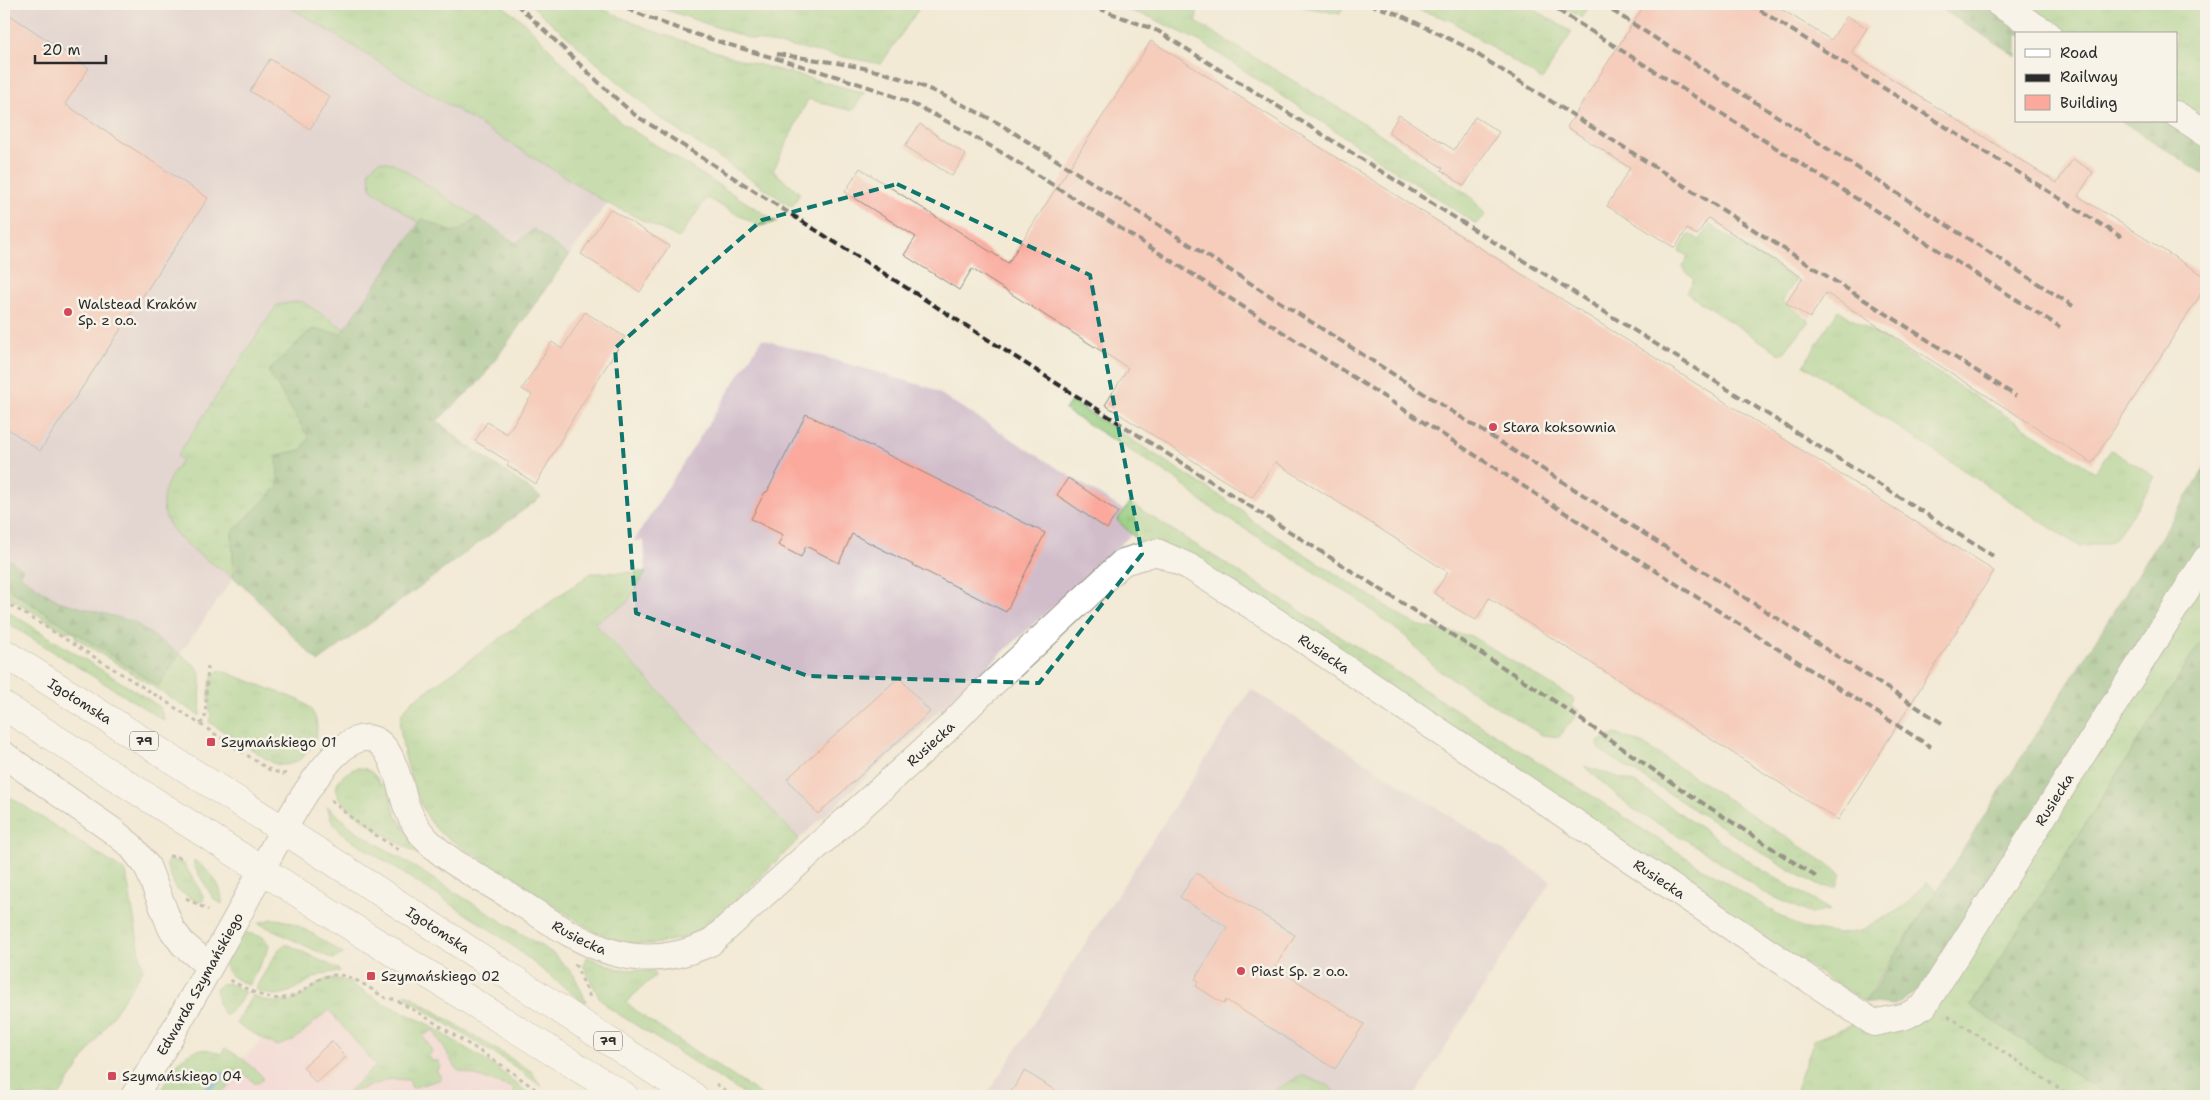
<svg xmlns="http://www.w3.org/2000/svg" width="2210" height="1100" font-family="'Shantell Sans',sans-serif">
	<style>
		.built { fill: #f6cfd8 }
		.industrial { fill: #d1bdca }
		.grass { fill: url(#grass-tufts); stroke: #607c56 }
		.forest { fill: url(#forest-firs); stroke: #526e4c }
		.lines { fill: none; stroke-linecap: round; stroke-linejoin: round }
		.stream { stroke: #5aa1d0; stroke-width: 7 }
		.building { fill: #faa99c }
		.minor-casing { stroke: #8e8a80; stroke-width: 28 }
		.major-casing { stroke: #8e8a80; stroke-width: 29 }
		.path { stroke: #8e8a80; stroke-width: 3; stroke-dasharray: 4 4; stroke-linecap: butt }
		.minor { stroke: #fff; stroke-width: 26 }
		.major { stroke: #fff; stroke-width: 28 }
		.rail { stroke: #2b2b2b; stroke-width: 4; stroke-dasharray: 8 4; stroke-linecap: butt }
		.marked { fill: none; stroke: #0f766e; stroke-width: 4; stroke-dasharray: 10 6; stroke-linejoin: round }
		.poi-dot { fill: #d1495b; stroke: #f7f3e8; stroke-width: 2 }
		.labels { text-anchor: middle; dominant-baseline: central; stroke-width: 5; stroke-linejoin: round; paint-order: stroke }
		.shield { fill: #f7f3e8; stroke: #686764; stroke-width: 1 }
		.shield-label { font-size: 12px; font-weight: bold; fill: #2b2b2b }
		.poi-label { font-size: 14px; fill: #2b2b2b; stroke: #f7f3e8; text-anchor: start }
		.street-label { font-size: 14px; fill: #2b2b2b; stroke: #f7f3e8 }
	</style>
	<defs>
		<pattern id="grass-tufts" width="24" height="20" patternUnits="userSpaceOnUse" patternTransform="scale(1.25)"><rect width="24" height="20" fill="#96cd80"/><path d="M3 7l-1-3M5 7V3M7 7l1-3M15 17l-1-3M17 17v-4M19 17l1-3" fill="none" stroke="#81b06f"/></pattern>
		<pattern id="forest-firs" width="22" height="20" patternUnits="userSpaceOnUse" patternTransform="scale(1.25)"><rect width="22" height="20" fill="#78b06e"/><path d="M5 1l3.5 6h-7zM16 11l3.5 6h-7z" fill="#638f5b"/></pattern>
	</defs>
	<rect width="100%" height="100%" fill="#f7f3e8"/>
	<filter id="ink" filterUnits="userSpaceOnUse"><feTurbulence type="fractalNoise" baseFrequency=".02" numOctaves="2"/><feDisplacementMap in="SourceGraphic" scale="10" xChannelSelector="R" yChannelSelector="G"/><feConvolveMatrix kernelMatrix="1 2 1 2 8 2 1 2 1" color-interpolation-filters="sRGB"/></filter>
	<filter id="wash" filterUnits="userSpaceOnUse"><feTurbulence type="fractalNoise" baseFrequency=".0096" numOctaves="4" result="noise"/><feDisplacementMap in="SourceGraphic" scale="20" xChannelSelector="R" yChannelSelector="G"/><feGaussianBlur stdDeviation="1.12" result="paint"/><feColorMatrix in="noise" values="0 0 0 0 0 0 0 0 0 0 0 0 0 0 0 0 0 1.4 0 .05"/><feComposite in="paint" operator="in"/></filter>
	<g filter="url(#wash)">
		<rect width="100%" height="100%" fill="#f2ead5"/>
		<polygon class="built" points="325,984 432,1028 529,1096 200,1096"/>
		<g class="industrial">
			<polygon points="4,4 287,4 607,203 481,380 251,593 233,578 158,686 4,586"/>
			<polygon points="762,339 931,388 1144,523 799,839 594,622 626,604 646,572 644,541 634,541"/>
			<polygon points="1251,689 1551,881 1414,1096 986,1096"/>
		</g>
		<g class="grass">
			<polygon points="285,4 500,4 522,20 621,123 777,222 759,226 707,198 679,238 607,203"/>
			<polygon points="530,4 591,4 653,31 745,61 865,93 852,111 808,99 773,171 800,193 792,207 657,116"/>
			<polygon points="649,4 922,4 881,64 751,39"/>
			<polygon points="1107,4 1198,4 1196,22 1370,127 1470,196 1486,215 1476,224 1201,42 1150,17"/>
			<polygon points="1288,4 1344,4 1340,14"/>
			<polygon points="1402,4 1525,4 1572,32 1542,80 1452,21"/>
			<polygon points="1557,4 1590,4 1582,18"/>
			<polygon points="2015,4 2206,4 2206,121 2176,102 2176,34 2064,34"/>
			<polygon points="379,161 393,163 478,218 455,233 422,219 419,223 371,189 369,170"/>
			<polygon points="1710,225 1796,280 1782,301 1809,321 1782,355 1686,293 1694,280 1682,267 1688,256 1679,251 1689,234 1700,240"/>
			<path d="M 301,301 L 345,329 L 341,334 L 309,438 L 278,486 L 232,532 L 234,578 C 208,559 155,533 164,494 C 167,481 175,470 182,460 L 177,456 L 277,305 Z"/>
			<polygon points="1838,310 2095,472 2111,450 2155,477 2136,510 2112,542 2080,547 1804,365"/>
			<polygon points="1071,401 1242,510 1251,520 1416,625 1471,636 1574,699 1572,706 1580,711 1559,737 1542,735 1438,670 1405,636 1354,597 1202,502 1179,481 1065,410"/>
			<polygon points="1130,503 1589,794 1713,875 1801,928 1839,934 1860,931 1902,908 1927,882 1937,890 1864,1002 1164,548 1138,541 1117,520"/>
			<path d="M 646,572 L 626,604 L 594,623 L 799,839 L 712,925 L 682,938 L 655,944 L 636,944 L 618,941 L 595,932 L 440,833 C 417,810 403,758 400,725 L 402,713 L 411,702 L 591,573 Z"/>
			<polygon points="2206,580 2206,634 1970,1006 2109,1096 1805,1096 1796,1089 1814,1040 1856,1023 1922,1019"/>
			<polygon points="4,586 158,686 180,654 196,666 201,676 200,716 76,638 76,634 70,631 66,632 4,594"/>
			<polygon points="4,609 159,706 165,721 4,621"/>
			<path d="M 220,670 L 299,700 C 338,720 306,776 273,763 L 209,722 L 211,714 L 209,710 C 210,697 206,675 220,670 Z"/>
			<polygon points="1615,734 1642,743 1841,873 1837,887 1820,886 1790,870 1598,749 1598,742"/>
			<polygon points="1584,766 1636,783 1759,868 1830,910 1811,914 1761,891 1708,853 1633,809"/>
			<path d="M 356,768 C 368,767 376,774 380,785 L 386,782 L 396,816 L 424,855 L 422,857 C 405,846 336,809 336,789 C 336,779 348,771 356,768 Z"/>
			<polygon points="4,793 126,872 143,970 59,1096 4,1096"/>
			<polygon points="327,806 355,830 554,954 574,975 586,1001 584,1003 500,936 344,835 333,824"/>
			<polygon points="170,860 184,864 204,897 203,901 199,901 199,903 176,889 166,865 167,861"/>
			<path d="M 194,860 C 210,872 222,882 222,904 L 213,898 L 194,866 Z"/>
			<path d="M 272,919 C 295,918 325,943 344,954 L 333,959 L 258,923 Z"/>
			<path d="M 243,932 L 263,937 L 269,944 L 268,950 L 249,985 C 238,980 225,976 225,963 Z"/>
			<path d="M 284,945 L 289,945 L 338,969 L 340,972 C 306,969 291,1010 255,989 L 278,950 Z"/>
			<polygon points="587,957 619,969 653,971 655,976 626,1002 645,1018 763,1096 747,1096 609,1008 599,997 583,965"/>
			<path d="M 328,979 L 340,979 L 348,982 L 381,1002 L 424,1022 L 493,1065 L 532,1096 L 514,1096 L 513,1088 L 457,1070 L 433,1030 L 423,1036 L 432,1051 L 429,1056 L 432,1061 L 438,1061 L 441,1067 L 436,1070 L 442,1079 L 412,1088 L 409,1080 L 391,1079 L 352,1092 L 353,1096 L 343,1096 L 376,1066 L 329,1010 L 294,1040 L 277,1046 L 236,1024 L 252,995 C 268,1005 289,1004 305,994 C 313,988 318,982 328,979 Z"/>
			<polygon points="228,983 245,992 238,1004 225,1016 218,1003 216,989 221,984"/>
			<polygon points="404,992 531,1071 542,1087 514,1066 409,1000"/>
			<path d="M 225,1048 L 243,1059 L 262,1076 L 263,1079 L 258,1083 L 254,1083 L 244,1073 L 217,1096 L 158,1096 C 173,1071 185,1037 221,1054 Z"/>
			<polygon points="1301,1075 1329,1086 1338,1096 1266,1096"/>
		</g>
		<g class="forest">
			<polygon points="1933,4 1980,4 2027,34 2016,34 2016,56"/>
			<polygon points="2121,121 2165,121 2206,147 2206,175"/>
			<polygon points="478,218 516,243 534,229 569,256 481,380 437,421 462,441 541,497 318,662 251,593 234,578 232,532 278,486 277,455 301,450 309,438 268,371 312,329 341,334 422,219 455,233"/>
			<polygon points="2206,466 2206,539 1930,983 1895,1005 1864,1002 1874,990"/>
			<polygon points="4,556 23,569 19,575 58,601 134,622 180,654 158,686 4,586"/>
			<polygon points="2206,634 2206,1096 2109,1096 1970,1006"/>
		</g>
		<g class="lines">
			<polyline class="stream" points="199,1096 223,1075"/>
		</g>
		<g id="blocks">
			<g class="building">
				<polygon points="1645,4 1773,4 1831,40 1847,16 1867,28 1851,53 2057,183 2073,159 2093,172 2078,196 2206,277 2206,286 2092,463 1826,293 1810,318 1786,303 1803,278 1708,218 1697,235 1687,229 1675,248 1607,206 1630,168 1567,127"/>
				<polygon points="4,11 89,68 65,104 208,198 40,451 4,426"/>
				<polygon points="1151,41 1994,571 1838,820 1489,598 1476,620 1443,601 1444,599 1434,593 1448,572 1275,462 1252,498 1105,405 1128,368 972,269 959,290 904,255 916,237 845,192 860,168 1008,263"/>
				<polygon points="270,59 330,97 310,129 250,91"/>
				<polygon points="1399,115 1454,150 1475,117 1499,132 1464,186 1441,170 1443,168 1388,133"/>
				<polygon points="920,124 966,155 952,176 905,146"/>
				<polygon points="610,209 669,246 640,292 581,254"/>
				<polygon points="585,312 625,337 575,415 536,484 507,465 509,462 475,441 487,422 507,434 532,395 522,389 552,342 562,349"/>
				<polygon points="806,414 1045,533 1006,612 852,534 839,563 806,546 801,557 778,545 783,535 751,519 765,492 767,492"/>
				<polygon points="1068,478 1118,512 1107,529 1057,495"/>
				<polygon points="899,677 930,712 818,814 787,779"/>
				<polygon points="1196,873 1295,935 1275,967 1364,1024 1335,1069 1226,1000 1224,1004 1196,986 1199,981 1195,979 1227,927 1180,897"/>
				<polygon points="332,1041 346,1057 316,1083 303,1067"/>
				<polygon points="1025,1071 1064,1096 1008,1096"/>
			</g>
		</g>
	</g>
	<g filter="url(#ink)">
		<use href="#blocks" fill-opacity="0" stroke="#8e8a80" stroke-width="1"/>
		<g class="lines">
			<defs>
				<g id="minor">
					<polyline points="1999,4 2048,34"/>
					<polyline points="2176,114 2206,133"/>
					<polyline points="4,755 113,831 131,846 147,866 171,928 183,944 209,966"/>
					<path id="s1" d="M 134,1096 C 171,1040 202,979 235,921 C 258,879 314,756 356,740 C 392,726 399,787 407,808 C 412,821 419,832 428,841 C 450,863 479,877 505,893 C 574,936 626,982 710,943 L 945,731 L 976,699 L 1123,562 L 1157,552 L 1190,567 L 1277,622 L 1874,1023 L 1906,1016 L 1924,1006 L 2206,559"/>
				</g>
				<g id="major">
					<path id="s2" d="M 4,653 L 334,862 L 693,1096"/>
					<polyline points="4,706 347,924 624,1096"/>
				</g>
			</defs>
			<use href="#minor" class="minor-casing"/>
			<use href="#major" class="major-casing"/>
			<g class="path">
				<polyline points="4,601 162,699 268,769 282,774 289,773"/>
				<polyline points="200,724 205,719 208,663"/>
				<polyline points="331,800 360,825 402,852"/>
				<polyline points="169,856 185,858"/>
				<polyline points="186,898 208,910"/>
				<polyline points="575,964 590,997"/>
				<path d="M 230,980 C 254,993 279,1009 305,989 C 315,981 325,974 339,975 C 356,977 372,990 387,999 L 394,999 L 424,1016 L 503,1066 L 545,1096"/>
				<polyline points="1948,1016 2071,1096"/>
				<polyline points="716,1084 734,1096"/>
			</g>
			<use href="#minor" class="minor"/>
			<use href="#major" class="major"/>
			<g class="rail">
				<path d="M 516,4 C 556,40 594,80 635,115 L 1537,689 L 1678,787 L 1818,878"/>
				<path d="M 616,4 C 701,42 793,60 880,91 C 924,106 965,132 1006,155 L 1931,747"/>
				<polyline points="1087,4 1158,31 1993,556"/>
				<polyline points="1369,4 1398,14 1464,46 2016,396"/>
				<polyline points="1548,4 2060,327"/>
				<polyline points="1602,4 2073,306"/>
				<polyline points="1750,4 2121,237"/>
				<path d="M 777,54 C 816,60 854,64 891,75 C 929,87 964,105 1000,124 L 1945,725"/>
			</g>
		</g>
	</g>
	<path d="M0 0H2210V1100H0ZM 897,184 L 1090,275 L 1142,554 L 1039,683 L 808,676 L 636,613 L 615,348 L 762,220 Z" fill="#f2ead5" fill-opacity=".55" fill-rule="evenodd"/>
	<path class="marked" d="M 897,184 L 1090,275 L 1142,554 L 1039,683 L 808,676 L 636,613 L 615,348 L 762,220 Z"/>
	<g class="poi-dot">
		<circle cx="68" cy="312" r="5"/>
		<circle cx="1493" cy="427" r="5"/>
		<rect x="206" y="737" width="10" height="10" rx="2.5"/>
		<circle cx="1241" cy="971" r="5"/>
		<rect x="366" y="971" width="10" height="10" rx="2.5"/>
		<rect x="107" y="1071" width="10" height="10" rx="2.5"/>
	</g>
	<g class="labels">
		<g class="shield">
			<rect x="130" y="731.5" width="28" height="19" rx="4"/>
			<rect x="594" y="1031.5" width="28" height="19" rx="4"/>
		</g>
		<g class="shield-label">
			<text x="144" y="741">79</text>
			<text x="608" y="1041">79</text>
		</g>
		<g class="poi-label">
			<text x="78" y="304">Walstead Kraków<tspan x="78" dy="16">Sp. z o.o.</tspan></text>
			<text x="1503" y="427">Stara koksownia</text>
			<text x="221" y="742">Szymańskiego 01</text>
			<text x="1251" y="971">Piast Sp. z o.o.</text>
			<text x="381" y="976">Szymańskiego 02</text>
			<text x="122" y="1076">Szymańskiego 04</text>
		</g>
		<g class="street-label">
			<text stroke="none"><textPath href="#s1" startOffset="1668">Rusiecka</textPath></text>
			<text stroke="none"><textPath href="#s2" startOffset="90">Igołomska</textPath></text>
			<text stroke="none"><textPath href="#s1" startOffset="1172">Rusiecka</textPath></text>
			<text stroke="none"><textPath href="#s1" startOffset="2628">Rusiecka</textPath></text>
			<text stroke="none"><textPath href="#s1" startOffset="2072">Rusiecka</textPath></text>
			<text stroke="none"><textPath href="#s2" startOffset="515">Igołomska</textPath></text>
			<text stroke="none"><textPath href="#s1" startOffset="738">Rusiecka</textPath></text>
			<text stroke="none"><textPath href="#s1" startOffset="130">Edwarda Szymańskiego</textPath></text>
		</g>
	</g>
	<rect width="2210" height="1100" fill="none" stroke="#f7f3e8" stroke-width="20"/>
	<rect x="2015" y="32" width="162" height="90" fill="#f7f3e8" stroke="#a5a39c"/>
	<rect x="2025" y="49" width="25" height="8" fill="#ffffff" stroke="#a5a39c"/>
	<text x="2060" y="58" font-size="15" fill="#2b2b2b">Road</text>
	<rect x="2025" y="74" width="25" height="8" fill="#2b2b2b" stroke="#a5a39c"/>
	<text x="2060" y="82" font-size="15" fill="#2b2b2b">Railway</text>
	<rect x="2025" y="95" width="25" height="15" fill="#faa99c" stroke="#a5a39c"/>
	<text x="2060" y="108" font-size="15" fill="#2b2b2b">Building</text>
	<path d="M35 55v8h71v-8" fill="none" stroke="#2b2b2b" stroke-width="2.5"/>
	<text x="42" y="55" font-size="15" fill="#2b2b2b" stroke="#f7f3e8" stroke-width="4" paint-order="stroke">20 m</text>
</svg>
